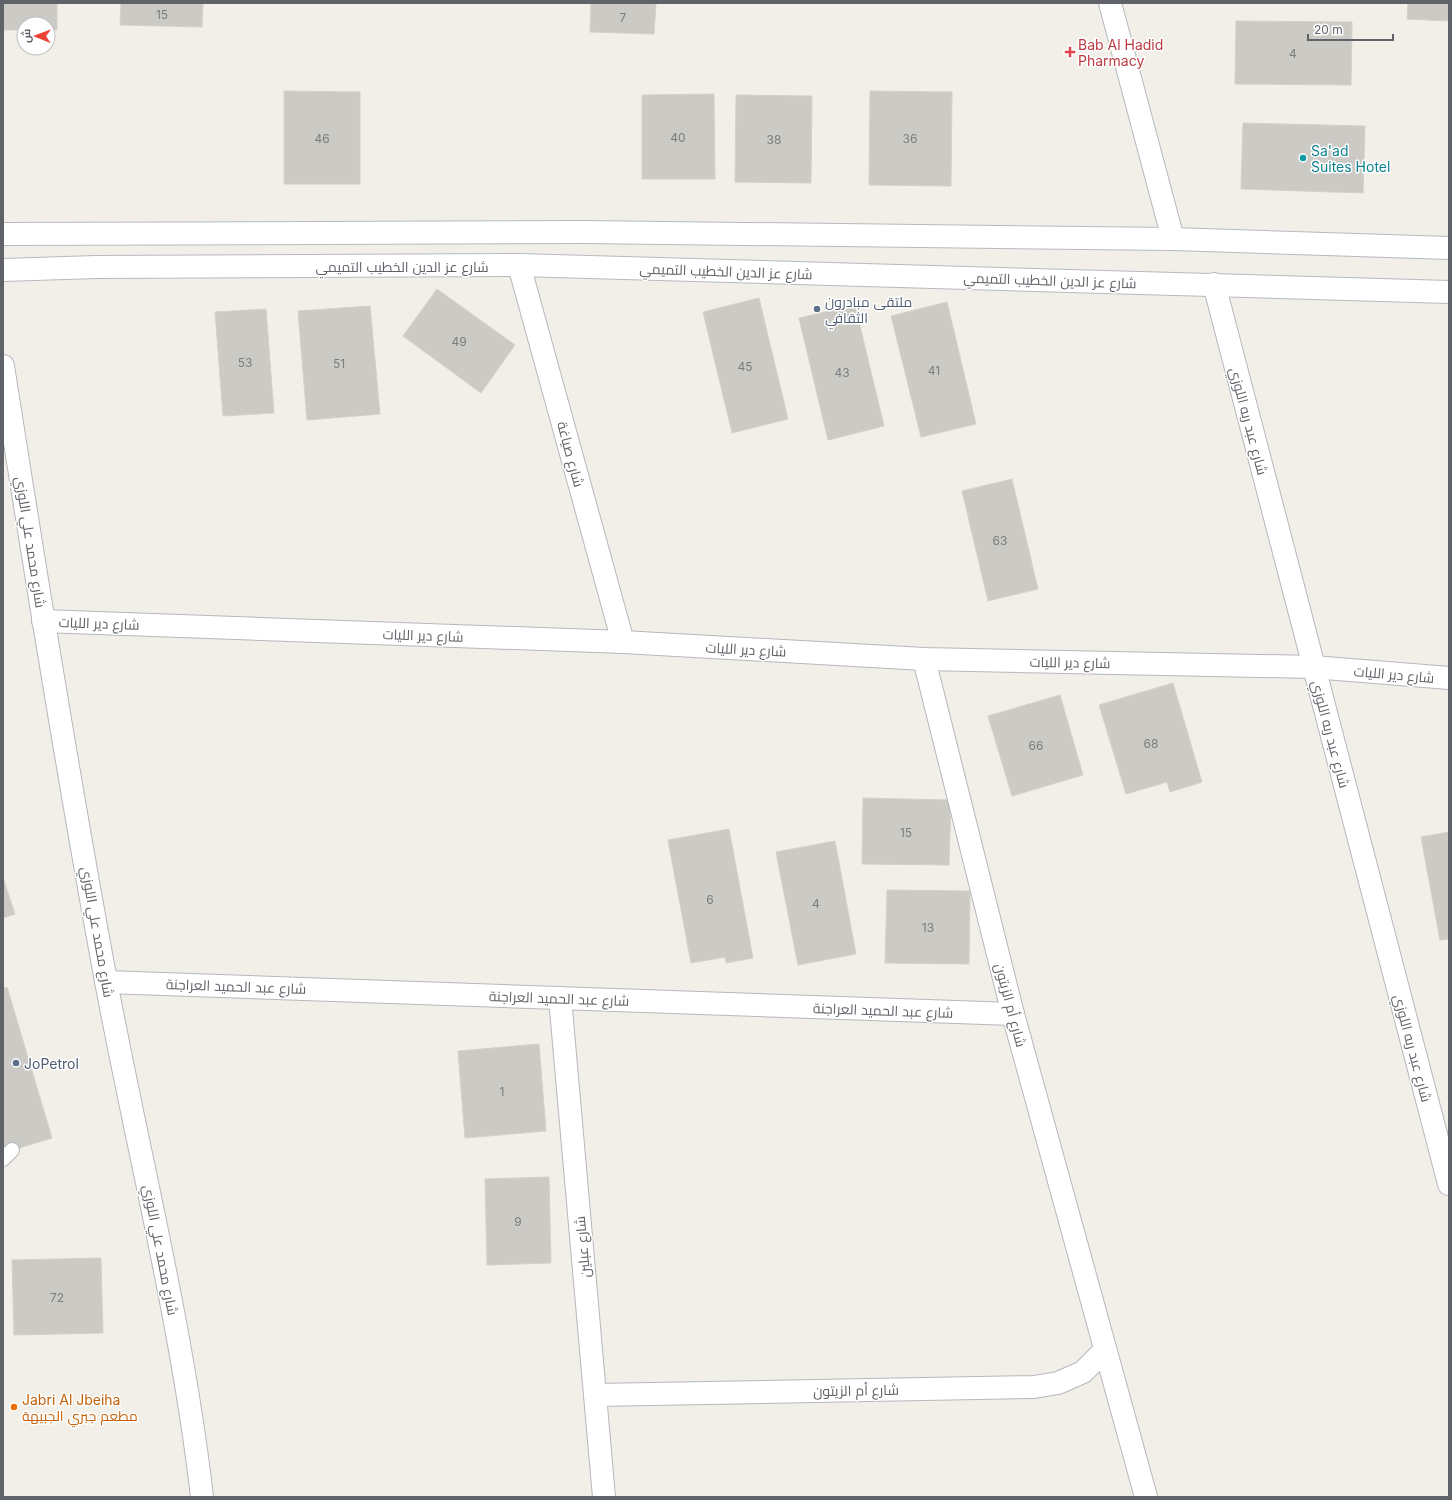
<svg xmlns="http://www.w3.org/2000/svg" width="1452" height="1500" font-family="Inter,Cairo,sans-serif">
	<style>
		.building { fill: #cccac5; stroke: #d6d1c6 }
		.lines { fill: none; stroke-linecap: round; stroke-linejoin: round }
		.lane-casing { stroke: #b5b8bc; stroke-width: 16 }
		.street-casing { stroke: #b5b8bc; stroke-width: 24 }
		.secondary-casing { stroke: #b6babf; stroke-width: 24 }
		.lane { stroke: #fff; stroke-width: 14 }
		.street { stroke: #fff; stroke-width: 22 }
		.secondary { stroke: #fff; stroke-width: 22 }
		.health-dot { fill: #e0444e; stroke: #fff; stroke-width: 1.5 }
		.culture-dot { fill: #0f9aa8; stroke: #fff; stroke-width: 1.5 }
		.service-dot { fill: #5c6f8a; stroke: #fff; stroke-width: 1.5 }
		.food-dot { fill: #e8710a; stroke: #fff; stroke-width: 1.5 }
		.labels { text-anchor: middle; dominant-baseline: central; stroke-width: 3; stroke-linejoin: round; paint-order: stroke }
		.number-label { font-size: 12px; fill: #7a7d7f }
		.health-label { font-size: 14px; fill: #be3a42; stroke: #fff; text-anchor: start }
		.culture-label { font-size: 14px; fill: #0d838f; stroke: #fff; text-anchor: start }
		.street-label { font-size: 14px; fill: #5f6368; stroke: #fff }
		.service-label { font-size: 14px; fill: #4e5e75; stroke: #fff; text-anchor: start }
		.food-label { font-size: 14px; fill: #c56008; stroke: #fff; text-anchor: start }
	</style>
	<rect width="100%" height="100%" fill="#f1efe8"/>
	<g class="building">
		<polygon points="3,3 57,3 57,30 48,30 48,24 24,24 24,30 3,30"/>
		<polygon points="121,3 203,3 202,27 120,25"/>
		<polygon points="591,3 656,3 654,34 590,32"/>
		<polygon points="1408,3 1449,3 1449,21 1407,19"/>
		<polygon points="1236,21 1352,22 1351,85 1235,84"/>
		<polygon points="284,91 360,92 360,184 284,184"/>
		<polygon points="870,91 952,92 951,186 869,185"/>
		<polygon points="714,94 715,179 642,179 642,95"/>
		<polygon points="736,95 812,96 811,183 735,182"/>
		<polygon points="1243,123 1365,126 1363,193 1241,189"/>
		<polygon points="437,289 515,345 481,393 403,336"/>
		<polygon points="759,298 788,419 732,433 703,312"/>
		<polygon points="947,302 976,424 921,437 891,316"/>
		<polygon points="855,305 884,426 828,440 799,318"/>
		<polygon points="370,306 380,414 307,420 298,311"/>
		<polygon points="266,309 274,413 223,416 215,312"/>
		<polygon points="1012,479 1038,589 988,601 962,491"/>
		<polygon points="1173,683 1202,782 1170,792 1167,782 1126,794 1099,705"/>
		<polygon points="1060,695 1083,775 1012,796 988,716"/>
		<polygon points="863,798 951,800 949,865 862,864"/>
		<polygon points="729,829 753,958 726,963 725,957 691,963 668,840"/>
		<polygon points="1449,832 1449,939 1440,940 1421,837"/>
		<polygon points="835,841 856,954 798,965 776,852"/>
		<polygon points="3,878 15,914 3,918"/>
		<polygon points="887,890 970,891 969,964 885,963"/>
		<polygon points="7,987 52,1138 3,1153 3,989"/>
		<polygon points="539,1044 546,1131 465,1138 458,1051"/>
		<polygon points="549,1177 551,1263 487,1265 485,1179"/>
		<polygon points="101,1258 103,1333 14,1335 12,1260"/>
	</g>
	<g class="lines">
		<defs>
			<polyline id="lane" points="3,1159 12,1150"/>
			<g id="street">
				<polyline points="519,265 623,642"/>
				<polyline points="1214,284 1449,1184"/>
				<path d="M 3,366 C 35,571 68,777 106,981 C 138,1153 182,1323 202,1497"/>
				<polyline points="43,621 623,642 924,659 1313,667 1449,678"/>
				<polyline points="924,659 1013,1014 1146,1497"/>
				<polyline points="106,982 1013,1014"/>
				<polyline points="560,998 604,1497"/>
				<polyline points="595,1395 1034,1387 1058,1383 1083,1372 1105,1350"/>
			</g>
			<g id="secondary">
				<polyline points="1110,3 1173,239"/>
				<polyline points="3,234 584,232 1173,239 1449,248"/>
				<polyline points="3,270 96,267 519,265 1449,292"/>
			</g>
		</defs>
		<use href="#lane" class="lane-casing"/>
		<use href="#street" class="street-casing"/>
		<use href="#secondary" class="secondary-casing"/>
		<use href="#lane" class="lane"/>
		<use href="#street" class="street"/>
		<use href="#secondary" class="secondary"/>
	</g>
	<path class="health-dot" d="M1068 46h4v4h4v4h-4v4h-4v-4h-4v-4h4z"/>
	<circle class="culture-dot" cx="1303" cy="158" r="4"/>
	<g class="service-dot">
		<circle cx="817" cy="309" r="4"/>
		<circle cx="16" cy="1063" r="4"/>
	</g>
	<circle class="food-dot" cx="14" cy="1407" r="4"/>
	<g class="labels">
		<g class="number-label">
			<text x="162" y="14">15</text>
			<text x="623" y="17">7</text>
			<text x="1293" y="53">4</text>
			<text x="678" y="137">40</text>
			<text x="322" y="138">46</text>
			<text x="910" y="138">36</text>
			<text x="774" y="139">38</text>
			<text x="459" y="341">49</text>
			<text x="245" y="362">53</text>
			<text x="339" y="363">51</text>
			<text x="745" y="366">45</text>
			<text x="934" y="370">41</text>
			<text x="842" y="372">43</text>
			<text x="1000" y="540">63</text>
			<text x="1151" y="743">68</text>
			<text x="1036" y="745">66</text>
			<text x="906" y="832">15</text>
			<text x="710" y="899">6</text>
			<text x="816" y="903">4</text>
			<text x="928" y="927">13</text>
			<text x="502" y="1091">1</text>
			<text x="518" y="1221">9</text>
			<text x="57" y="1297">72</text>
		</g>
		<g class="health-label">
			<text x="1078" y="44">Bab Al Hadid<tspan x="1078" dy="16">Pharmacy</tspan></text>
		</g>
		<g class="culture-label">
			<text x="1311" y="150">Sa'ad<tspan x="1311" dy="16">Suites Hotel</tspan></text>
		</g>
		<g class="street-label">
			<text x="402" y="266">شارع عز الدين الخطيب التميمي</text>
			<text transform="translate(726 271) rotate(2)">شارع عز الدين الخطيب التميمي</text>
			<text transform="translate(1050 280) rotate(2)">شارع عز الدين الخطيب التميمي</text>
			<text transform="translate(1249 421) rotate(75)">شارع عبد ربه اللوزي</text>
			<text transform="translate(571 454) rotate(75)">شارع صياغة</text>
			<text transform="translate(31 542) rotate(81)">شارع محمد علي اللوزي</text>
			<text transform="translate(99 623) rotate(2)">شارع دير الليات</text>
			<text transform="translate(423 635) rotate(2)">شارع دير الليات</text>
			<text transform="translate(746 649) rotate(3)">شارع دير الليات</text>
			<text transform="translate(1070 662) rotate(1)">شارع دير الليات</text>
			<text transform="translate(1394 674) rotate(5)">شارع دير الليات</text>
			<text transform="translate(1331 734) rotate(75)">شارع عبد ربه اللوزي</text>
			<text transform="translate(98 932) rotate(80)">شارع محمد علي اللوزي</text>
			<text transform="translate(236 986) rotate(2)">شارع عبد الحميد العراجنة</text>
			<text transform="translate(559 998) rotate(2)">شارع عبد الحميد العراجنة</text>
			<text transform="translate(1011 1005) rotate(75)">شارع أم الزيتون</text>
			<text transform="translate(883 1010) rotate(2)">شارع عبد الحميد العراجنة</text>
			<text transform="translate(1413 1048) rotate(75)">شارع عبد ربه اللوزي</text>
			<text transform="translate(582 1247) rotate(-95)">شارع عبلين</text>
			<text transform="translate(161 1250) rotate(79)">شارع محمد علي اللوزي</text>
			<text transform="translate(856 1390) rotate(-1)">شارع أم الزيتون</text>
		</g>
		<g class="service-label">
			<text x="825" y="301">ملتقى مبادرون<tspan x="825" dy="16">الثقافي</tspan></text>
			<text x="24" y="1063">JoPetrol</text>
		</g>
		<g class="food-label">
			<text x="22" y="1399">Jabri Al Jbeiha<tspan x="22" dy="16">مطعم جبري الجبيهة</tspan></text>
		</g>
	</g>
	<rect width="1452" height="1500" fill="none" stroke="#5f6368" stroke-width="8"/>
	<g transform="translate(36 36) rotate(271)"><circle r="19" fill="#ffffff" stroke="#bfc1c3"/>
	<path d="M0-3L7 15L0 10L-7 15Z" fill="#ea4335"/>
	<text y="-6" font-size="11" font-weight="bold" text-anchor="middle" fill="#5f6368">ش</text>
	</g>
	<path d="M1308 34v6h85v-6" fill="none" stroke="#5f6368" stroke-width="2"/>
	<text x="1314" y="34" font-size="12" fill="#5f6368" stroke="#ffffff" stroke-width="3" paint-order="stroke">20 m</text>
</svg>
